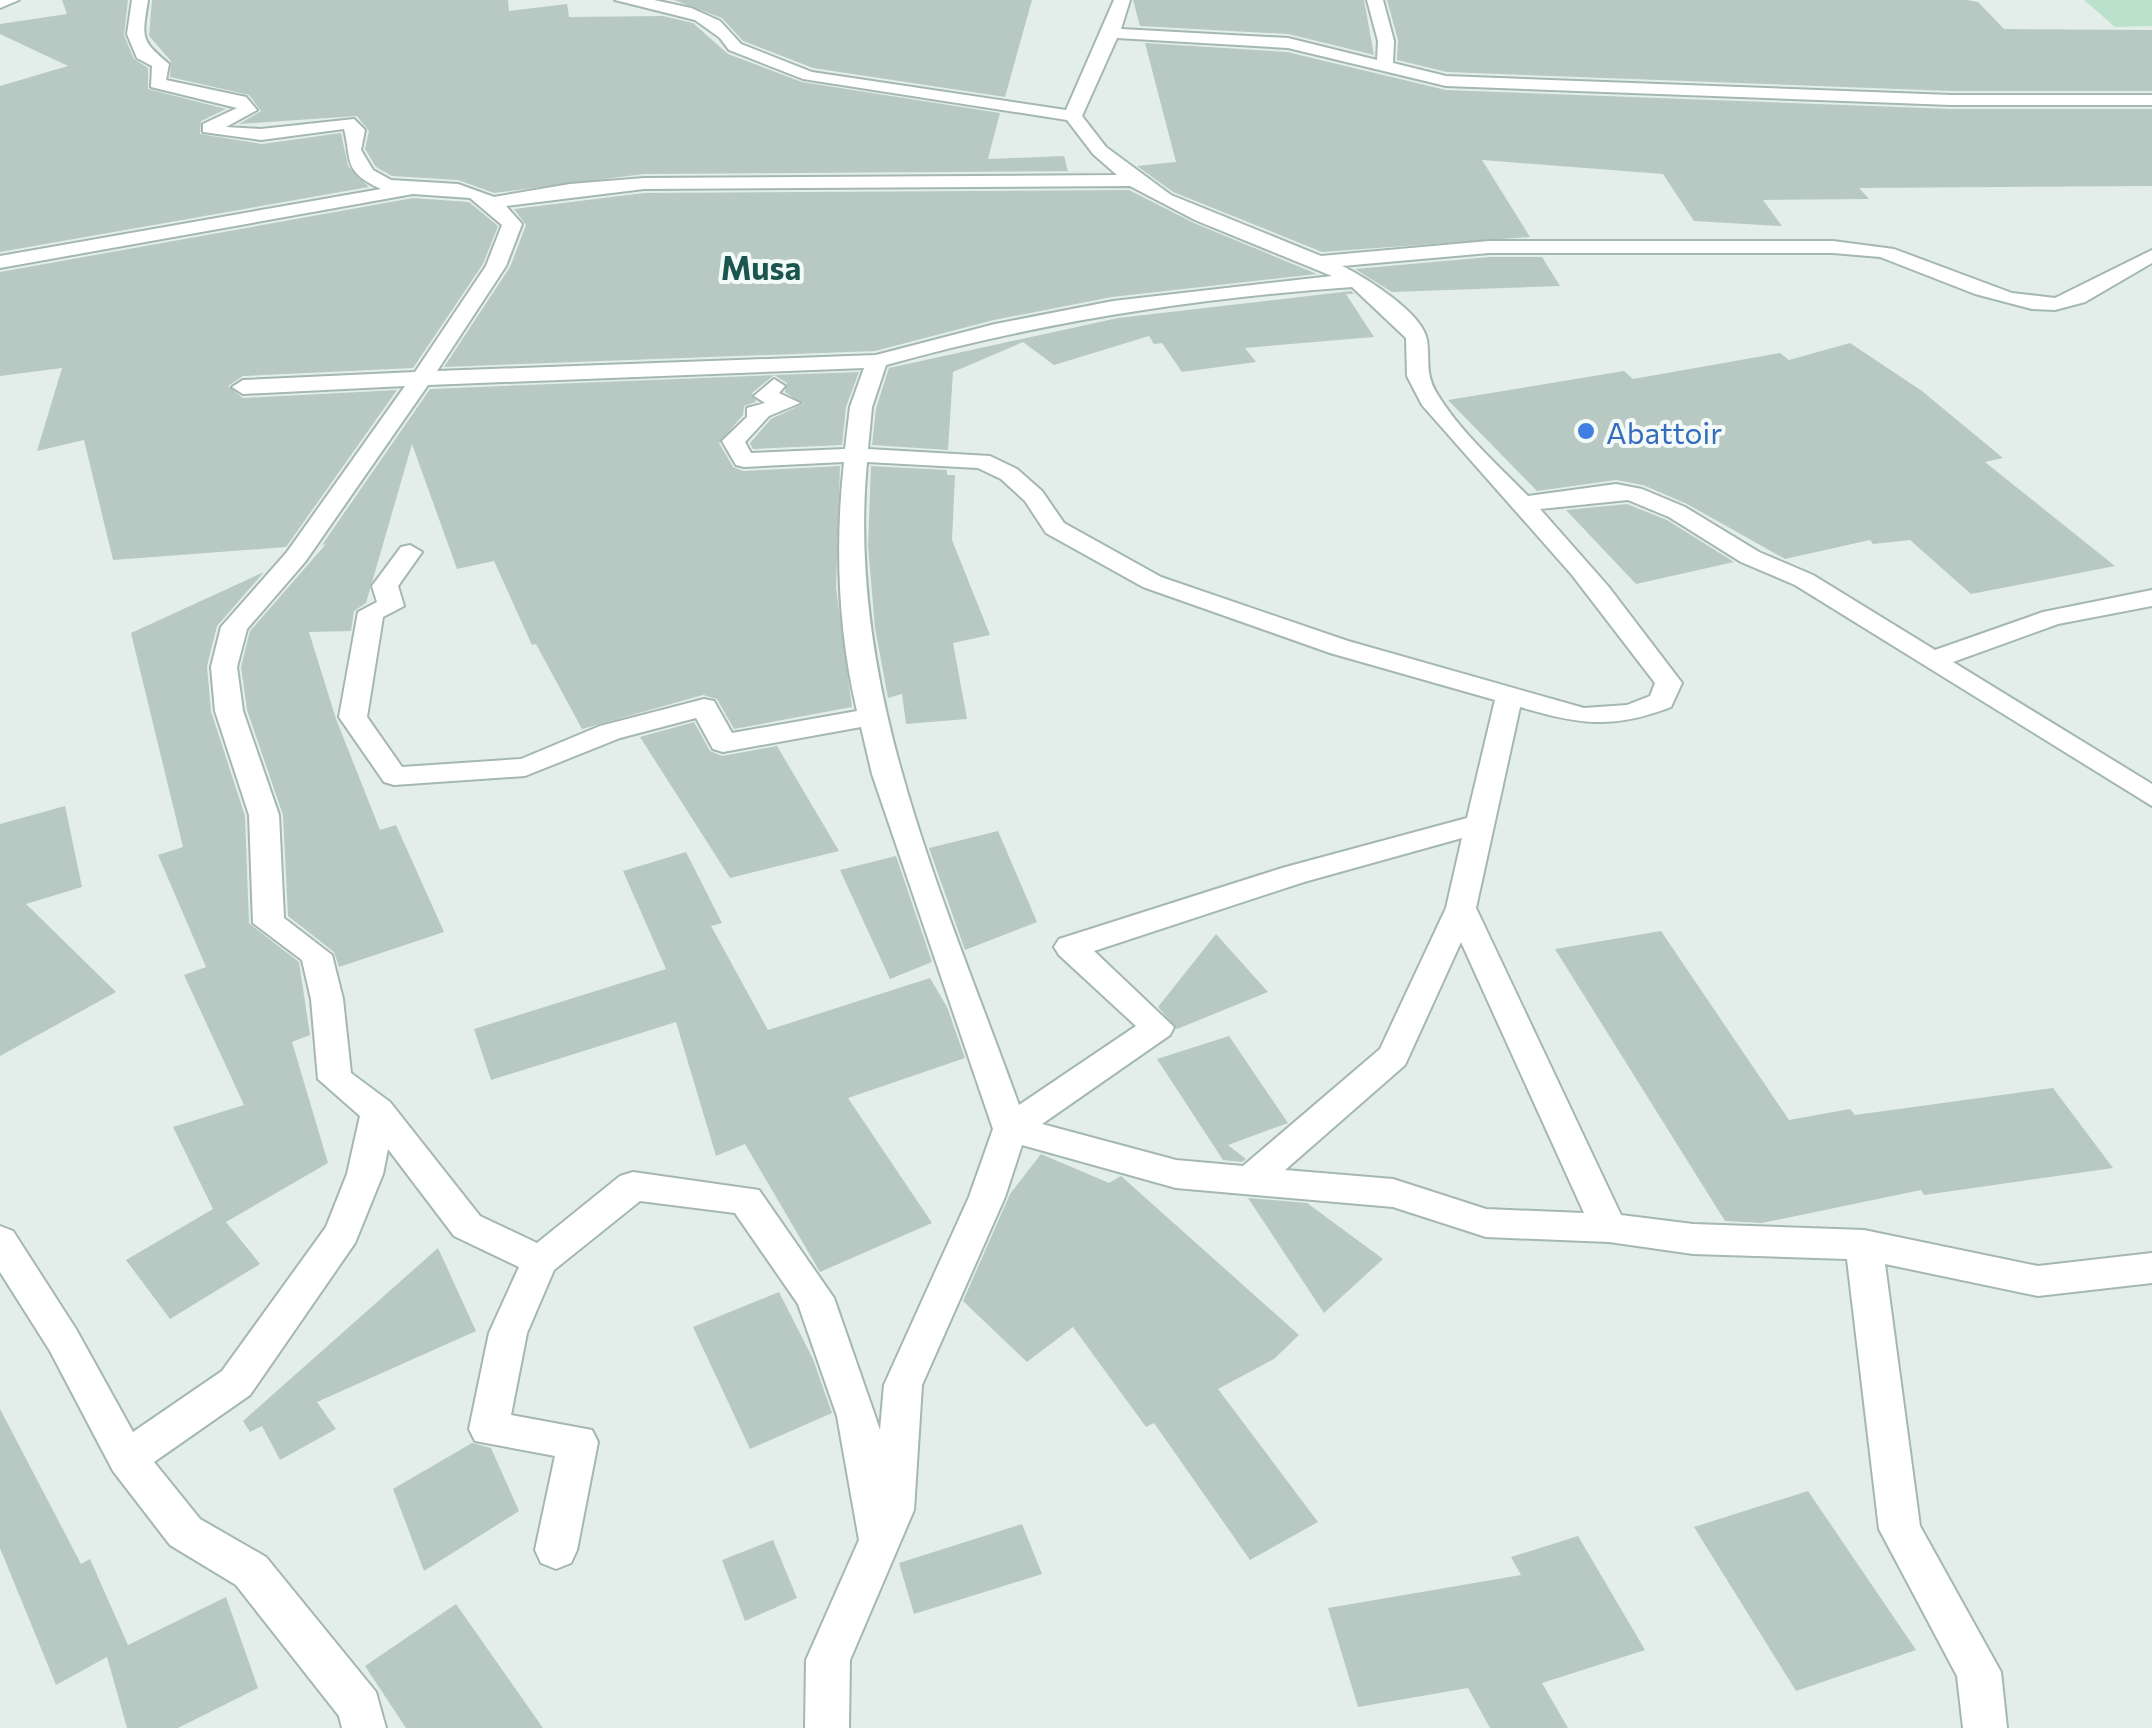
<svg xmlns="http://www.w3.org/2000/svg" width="2152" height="1728" font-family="Commissioner,sans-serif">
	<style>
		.green { fill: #bae1c9 }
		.building { fill: #b8c9c4 }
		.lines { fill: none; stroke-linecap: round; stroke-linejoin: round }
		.minor-casing { stroke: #a5b7b3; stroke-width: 4 }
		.minor { fill: #fff; fill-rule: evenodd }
		.shop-dot { fill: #3f7fe0; stroke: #f4faf8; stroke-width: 4 }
		.labels { text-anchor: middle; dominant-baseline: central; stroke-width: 8; stroke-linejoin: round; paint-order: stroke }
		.far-shop-label { font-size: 30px; fill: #366cbe; stroke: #f4faf8; text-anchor: start }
		.far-neighbourhood-label { font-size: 32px; font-weight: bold; fill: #1a564e; stroke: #f4faf8 }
	</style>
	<rect width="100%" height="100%" fill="#e3eeeb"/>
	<polygon class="green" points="2084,0 2152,0 2152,26 2115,27"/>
	<g class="building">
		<polygon points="62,0 128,0 124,35 134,59 148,68 148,89 226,109 201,121 200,134 262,144 341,133 348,166 369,187 0,252 0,86 68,66 0,34 0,24 67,14"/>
		<polygon points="152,0 508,0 509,11 567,4 569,17 663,16 693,23 728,54 802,82 1000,113 988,159 1064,156 1068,171 1107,171 644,174 494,193 458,180 392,176 376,167 365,149 369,131 357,116 239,124 261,111 249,95 170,77 171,61 149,36"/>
		<polygon points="674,0 1032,0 1005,97 813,68 743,41 722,18"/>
		<polygon points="1133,0 1364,0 1374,55 1288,34 1140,26"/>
		<polygon points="1387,0 1967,0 1978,2 2004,29 2152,30 2152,91 1951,91 1447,72 1397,60 1398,40"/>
		<polygon points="1145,43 1287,52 1446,90 1951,109 2152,109 2152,186 1859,188 1869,199 1763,200 1782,226 1694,221 1663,174 1482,160 1530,237 1322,252 1173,192 1137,166 1176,162"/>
		<polygon points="1129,190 1194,223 1317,274 1112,297 994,320 875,351 444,367 510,267 526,225 514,209 644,193"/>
		<polygon points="413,198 469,202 498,226 483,264 413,368 243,376 228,386 243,398 397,390 286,547 113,560 84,440 37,451 62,368 0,376 0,272"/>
		<polygon points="1489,257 1542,257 1560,286 1392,292 1355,269"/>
		<polygon points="1351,291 1354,294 1346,294 1374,337 1245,348 1256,362 1182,372 1162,343 1154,344 1149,336 1054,365 1023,342 953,372 948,450 872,445 876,408 889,368 1118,318"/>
		<polygon points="1850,343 1922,391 2003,458 1985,462 2115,566 1971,594 1910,540 1873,544 1870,540 1785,559 1687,504 1643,485 1616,480 1537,491 1448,400 1624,371 1633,379 1780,353 1789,360"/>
		<polygon points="859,372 846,407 842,445 753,449 750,443 771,419 803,404 785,392 787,383 774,375"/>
		<polygon points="774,375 752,393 756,402 744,406 743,415 719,443 733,467 743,471 840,466 836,588 852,707 734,729 717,699 703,695 582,729 536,644 532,645 494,561 457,569 412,444 366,603 354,611 351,631 309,632 336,719 380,830 396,825 444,932 339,967 334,952 288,916 283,815 247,710 241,667 250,631 326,544 322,545 430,389"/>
		<polygon points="871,466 947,470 947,475 955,475 952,540 990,635 953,643 967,719 906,724 902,694 888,698 875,628 868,546"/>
		<polygon points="1627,504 1667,520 1734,562 1636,584 1566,510"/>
		<polygon points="264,572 217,626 207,666 211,711 245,816 249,923 299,962 310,1035 292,1042 328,1163 226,1222 260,1264 170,1319 126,1260 213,1209 173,1127 244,1105 184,975 206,967 158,855 183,847 131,633"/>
		<polygon points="694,722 710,751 722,756 777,746 839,851 730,878 640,737"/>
		<polygon points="65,806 82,887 26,904 116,992 0,1056 0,824"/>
		<polygon points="998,831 1037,922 965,950 929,848"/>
		<polygon points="686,852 722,923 711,926 768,1030 930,978 947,1007 965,1058 848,1098 932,1223 820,1272 745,1144 716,1156 676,1022 491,1080 474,1029 666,969 623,871"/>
		<polygon points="896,856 932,962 890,979 840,870"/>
		<polygon points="1661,931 1789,1120 1850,1109 1855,1115 2053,1088 2113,1168 1924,1195 1921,1190 1762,1223 1725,1221 1555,949"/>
		<polygon points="1216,934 1268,992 1177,1029 1158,1007"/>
		<polygon points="1229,1036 1288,1123 1228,1145 1246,1159 1242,1162 1223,1160 1157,1059"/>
		<polygon points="1041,1154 1109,1183 1121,1176 1299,1335 1274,1359 1218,1389 1318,1522 1250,1560 1154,1423 1146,1427 1073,1327 1027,1362 963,1301 1010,1194"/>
		<polygon points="1248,1198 1307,1203 1383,1259 1324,1313"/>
		<polygon points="438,1248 476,1331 317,1402 336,1429 280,1460 262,1426 250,1432 243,1421"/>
		<polygon points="779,1292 813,1359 832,1413 750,1449 693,1327"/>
		<polygon points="0,1409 81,1564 90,1559 128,1645 226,1597 258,1688 178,1728 127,1728 107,1657 56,1685 0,1548"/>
		<polygon points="472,1443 491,1448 519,1511 424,1571 393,1489"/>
		<polygon points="1808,1491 1916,1650 1796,1691 1694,1527"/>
		<polygon points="1022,1524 1042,1574 914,1614 899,1563"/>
		<polygon points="1578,1536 1645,1650 1542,1683 1568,1728 1490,1728 1468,1688 1358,1707 1328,1608 1521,1575 1511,1557"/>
		<polygon points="773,1540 797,1598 745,1621 722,1560"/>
		<polygon points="456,1604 543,1728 406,1728 365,1666"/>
	</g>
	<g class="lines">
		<defs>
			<g id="minor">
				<polygon points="0,0 19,0 0,8"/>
				<path d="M 132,0 L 148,0 C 142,39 140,39 169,64 L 166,80 L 246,97 L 257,110 L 226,127 L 261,129 L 354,119 L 365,130 L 361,150 L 373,170 L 391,180 L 458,184 L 494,197 L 570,184 L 644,178 L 1117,175 L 1093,154 L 1067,120 L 803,79 L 729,50 L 720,38 L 695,20 L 615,0 L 654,0 L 691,8 L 720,21 L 741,44 L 812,72 L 1066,110 L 1114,0 L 1130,0 L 1121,29 L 1288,38 L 1377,60 L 1378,41 L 1367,0 L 1383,0 L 1394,41 L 1393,63 L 1446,76 L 1951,95 L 2152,95 L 2152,105 L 1951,105 L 1446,86 L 1288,48 L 1117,38 L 1082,116 L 1106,147 L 1171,195 L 1321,256 L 1489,241 L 1833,241 L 1894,249 L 2012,293 L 2055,298 L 2152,250 L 2152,263 L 2085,302 L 2055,310 L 2032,309 L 1975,294 L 1880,257 L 1833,253 L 1489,253 L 1342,266 C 1365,277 1423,313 1427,340 C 1430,360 1425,373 1436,392 C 1460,432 1496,463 1528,496 L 1616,484 L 1642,489 L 1685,507 L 1759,552 L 1813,575 L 1935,650 L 2043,612 L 2152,590 L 2152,606 L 2058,624 L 1953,662 L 2152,784 L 2152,806 L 1795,585 L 1741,562 L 1669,517 L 1628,500 L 1540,509 L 1608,586 L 1682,683 L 1671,707 C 1612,730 1579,724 1520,707 L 1476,908 L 1621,1215 L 1693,1224 L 1864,1230 L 2038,1266 L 2152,1253 L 2152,1283 L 2038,1296 L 1885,1264 L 1920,1526 L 2001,1672 L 2007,1728 L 1963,1728 L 1957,1676 L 1879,1529 L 1847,1259 L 1693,1254 L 1609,1242 L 1486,1237 L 1393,1207 L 1176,1188 L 1022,1145 L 1005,1197 L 922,1385 L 914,1510 L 850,1660 L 849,1728 L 805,1728 L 806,1660 L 859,1540 L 837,1416 L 798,1304 L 735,1213 L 640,1201 L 554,1270 L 527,1333 L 511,1415 L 592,1430 L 598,1442 L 577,1550 L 571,1563 L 556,1569 L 541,1563 L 535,1550 L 555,1456 L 475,1441 L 469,1429 L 489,1333 L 519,1267 L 454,1236 L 388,1149 L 383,1174 L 355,1243 L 250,1395 L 154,1462 L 200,1519 L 266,1557 L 376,1692 L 386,1728 L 342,1728 L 339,1716 L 236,1585 L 170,1545 L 113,1471 L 50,1351 L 0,1272 L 0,1226 L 13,1231 L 76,1329 L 133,1432 L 222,1371 L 326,1227 L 347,1174 L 360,1116 L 318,1079 L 311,999 L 302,960 L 253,923 L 249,815 L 215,711 L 211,667 L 221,627 L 287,552 L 405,386 L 243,394 L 232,387 L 243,380 L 415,372 L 486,266 L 502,225 L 470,198 L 413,194 L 0,268 L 0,256 L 381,189 C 342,171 352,160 344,129 L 261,140 L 203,132 L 203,124 L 237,108 L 151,87 L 152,66 L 137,58 L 127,34 ZM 1130,186 L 1195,220 L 1332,276 L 1113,301 L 995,324 L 876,355 L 437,371 L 506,266 L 522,224 L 506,206 L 644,189 ZM 1352,287 L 1406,338 L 1407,376 L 1422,405 L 1572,575 L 1655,683 L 1650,696 L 1627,705 L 1584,708 L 1348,641 L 1161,577 L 1064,523 L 1042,491 L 1017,469 L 990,456 L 868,449 L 872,407 L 886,365 C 1040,322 1194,298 1352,287 ZM 864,368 L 850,407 L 845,449 L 751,453 L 745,442 L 769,416 L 800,403 L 779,393 L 785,386 L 774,379 L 754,396 L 765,403 L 747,408 L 747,417 L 722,441 L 736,465 L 744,467 L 844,462 C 835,544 838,631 857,711 L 732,733 L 714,701 L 704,699 L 600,726 L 521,759 L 402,767 L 367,717 L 383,617 L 404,606 L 398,586 L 422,552 L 410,545 L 401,547 L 372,586 L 377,602 L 358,612 L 339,717 L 384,782 L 394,785 L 525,776 L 620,738 L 696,718 L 713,749 L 723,752 L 861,727 L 872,774 L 993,1129 L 969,1197 L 884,1385 L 880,1430 L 834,1298 L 759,1190 L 633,1172 L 620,1176 L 537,1243 L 480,1216 L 390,1102 L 351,1073 L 343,999 L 332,955 L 284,918 L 279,815 L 243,711 L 237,667 L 247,629 L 305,562 L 428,385 ZM 867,462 L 978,468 L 1001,479 L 1025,501 L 1046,533 L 1143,587 L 1330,653 L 1495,700 L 1467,818 L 1282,868 L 1059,939 L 1054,947 L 1059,955 L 1136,1026 L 1019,1105 C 944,897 846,689 867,462 ZM 1462,838 L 1446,908 L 1380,1049 L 1243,1166 L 1176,1160 L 1042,1124 L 1170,1035 L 1174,1027 L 1094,951 L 1304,882 ZM 1461,942 L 1584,1213 L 1486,1209 L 1393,1179 L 1285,1170 L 1405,1065 Z"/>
			</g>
		</defs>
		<use href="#minor" class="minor-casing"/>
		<use href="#minor" class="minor"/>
	</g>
	<circle class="shop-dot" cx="1586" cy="431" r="10"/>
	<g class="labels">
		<g class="far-shop-label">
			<text x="1606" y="431">Abattoir</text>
		</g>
		<g class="far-neighbourhood-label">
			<text x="761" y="267">Musa</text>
		</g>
	</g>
</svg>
